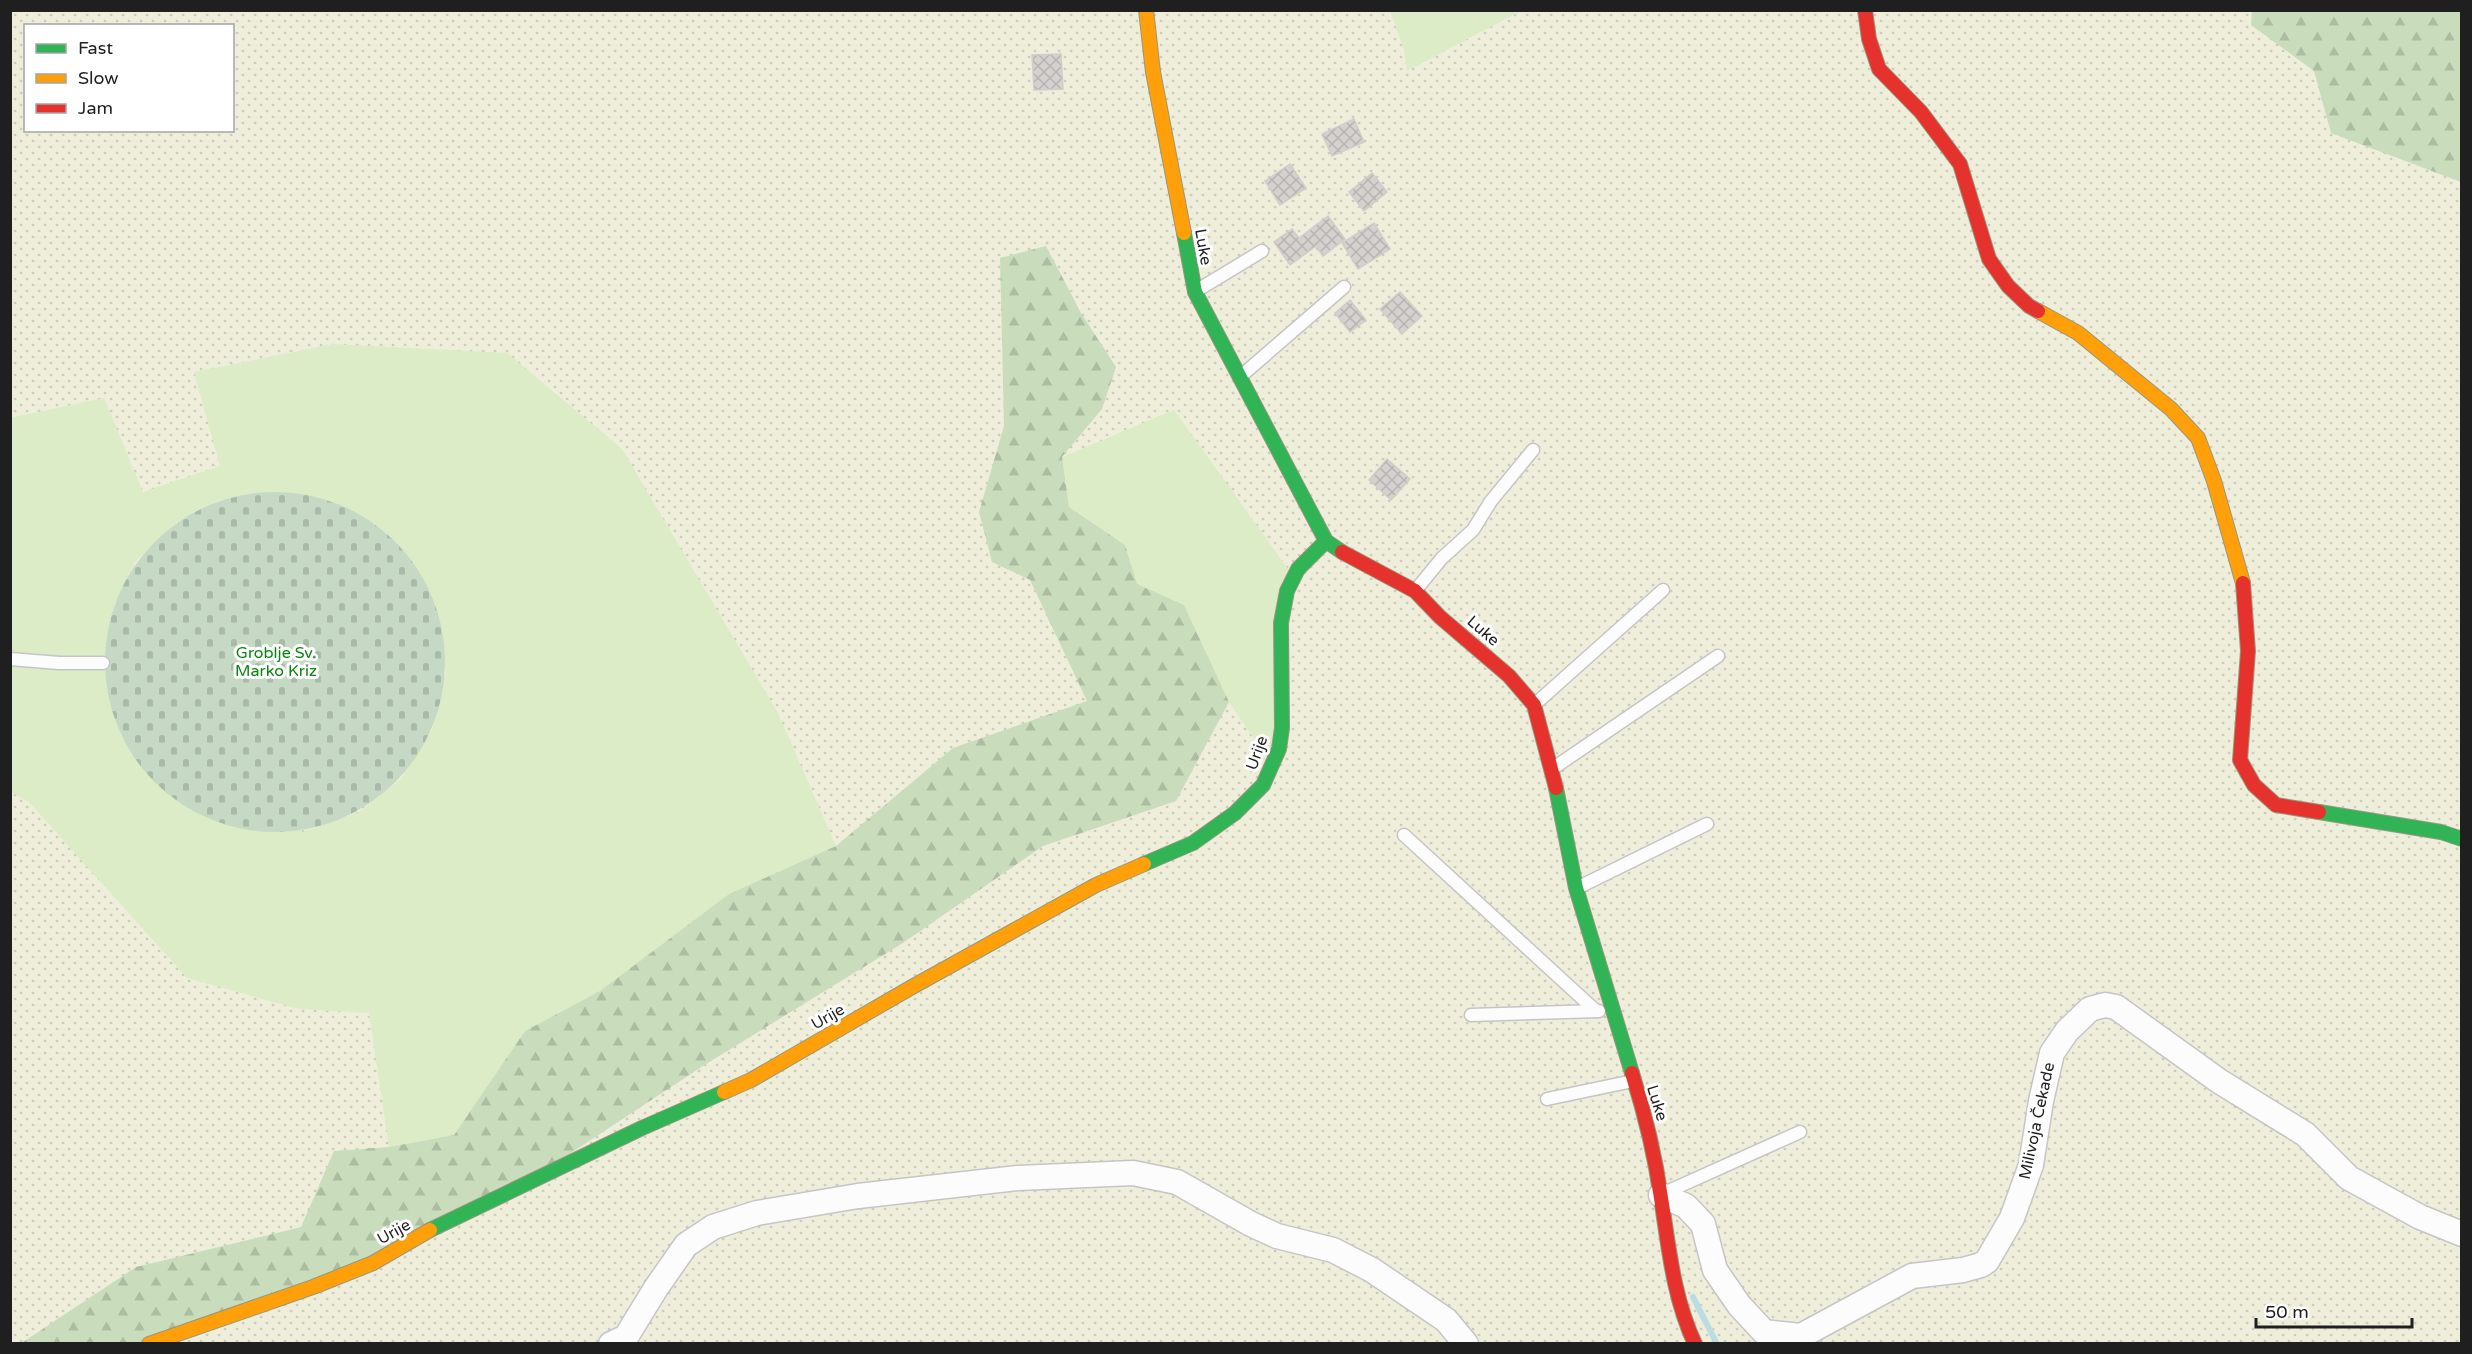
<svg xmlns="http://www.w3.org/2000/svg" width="2472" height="1354" font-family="'Varela Round',sans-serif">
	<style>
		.farmland { fill: url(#farmland-dots); fill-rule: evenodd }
		.grass { fill: #dbecc6; fill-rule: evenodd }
		.forest { fill: url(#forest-firs) }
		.cemetery { fill: url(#cemetery-stones) }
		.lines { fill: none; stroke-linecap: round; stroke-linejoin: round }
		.stream { stroke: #badce2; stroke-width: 6 }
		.building { fill: url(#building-cross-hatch); stroke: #d1cdc9; stroke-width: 1.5 }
		.lane-casing { stroke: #c6c5c4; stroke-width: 15 }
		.street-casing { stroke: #c6c5c4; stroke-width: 27 }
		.fast-casing { stroke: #97987f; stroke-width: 16 }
		.slow-casing { stroke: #97987f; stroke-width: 16 }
		.jam-casing { stroke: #97987f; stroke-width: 16 }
		.lane { stroke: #fcfcfc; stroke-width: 12 }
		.street { stroke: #fcfcfc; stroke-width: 24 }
		.fast { stroke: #30b455; stroke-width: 14 }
		.slow { stroke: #ff9f0a; stroke-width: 14 }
		.jam { stroke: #e5322d; stroke-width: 14 }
		.labels { text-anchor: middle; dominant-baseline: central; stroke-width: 6; stroke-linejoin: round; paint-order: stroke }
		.street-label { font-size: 16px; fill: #1f1f1f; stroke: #fff }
		.park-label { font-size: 16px; fill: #08830c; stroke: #fff }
	</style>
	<defs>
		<pattern id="farmland-dots" width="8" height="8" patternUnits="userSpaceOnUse" patternTransform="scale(1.5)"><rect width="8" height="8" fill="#eeeedb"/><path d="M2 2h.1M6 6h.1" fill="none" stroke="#ccccbc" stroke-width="1.8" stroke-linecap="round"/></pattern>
		<pattern id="forest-firs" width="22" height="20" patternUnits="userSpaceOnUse" patternTransform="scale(1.5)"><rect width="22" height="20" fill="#c9ddbd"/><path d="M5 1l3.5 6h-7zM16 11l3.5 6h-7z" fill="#acbda2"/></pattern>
		<pattern id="cemetery-stones" width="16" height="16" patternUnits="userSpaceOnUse" patternTransform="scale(1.5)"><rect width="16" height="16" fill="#c6d9c5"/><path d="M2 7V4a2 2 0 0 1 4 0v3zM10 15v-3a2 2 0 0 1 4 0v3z" fill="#aabaa9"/></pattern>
		<pattern id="building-cross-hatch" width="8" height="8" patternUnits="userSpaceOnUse" patternTransform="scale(1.5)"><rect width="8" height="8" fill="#d4d1cf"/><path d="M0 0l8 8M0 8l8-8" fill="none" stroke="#b6b3b1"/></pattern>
	</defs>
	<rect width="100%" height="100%" fill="#edebe8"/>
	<path class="farmland" d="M 10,11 L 2461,11 L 2461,1343 L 11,1343 ZM 26,26 L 232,26 L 232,130 L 26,130 Z"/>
	<g class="grass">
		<polygon points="1390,11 1521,11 1407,71 1404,49"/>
		<path d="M 333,344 L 507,353 L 622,449 L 778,713 L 836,846 L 729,894 L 600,991 L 525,1031 L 454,1135 L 389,1147 L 369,1013 L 299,1009 L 187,978 L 29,802 L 11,792 L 10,418 L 104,398 L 143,492 L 220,466 L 194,372 ZM 156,541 L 446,671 L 432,730 L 400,780 L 359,812 L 302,832 L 133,564 Z"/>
		<polygon points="1174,410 1291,573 1272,765 1229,702 1184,605 1137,584 1125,545 1069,507 1062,457"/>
	</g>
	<g class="forest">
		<polygon points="2252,11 2461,11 2461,182 2331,133 2314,71 2251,25"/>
		<polygon points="1046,246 1081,313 1116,367 1102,409 1062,457 1069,507 1125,545 1137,584 1184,605 1229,702 1176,801 1043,846 903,943 706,1064 477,1215 148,1343 20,1344 136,1267 301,1227 334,1151 389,1147 454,1135 525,1031 600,991 729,894 836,846 953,748 1087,701 1030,580 992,562 979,512 1004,426 1000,258"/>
	</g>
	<circle class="cemetery" cx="275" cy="662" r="170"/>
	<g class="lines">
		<polyline class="stream" points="1693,1297 1717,1344"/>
	</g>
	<g class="building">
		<polygon points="1061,54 1063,89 1034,90 1032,55"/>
		<polygon points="1354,119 1364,142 1332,156 1322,134"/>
		<polygon points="1290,164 1306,188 1280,205 1265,181"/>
		<polygon points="1372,173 1387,192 1364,211 1349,192"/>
		<polygon points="1328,216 1345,239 1323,256 1316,246 1290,265 1274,242 1292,229 1299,238"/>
		<polygon points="1374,223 1390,249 1358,269 1342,243"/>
		<polygon points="1400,292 1422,316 1402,334 1380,309"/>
		<polygon points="1350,300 1366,320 1350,332 1335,313"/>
		<polygon points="1387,459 1410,479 1391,500 1369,480"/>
	</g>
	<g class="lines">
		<defs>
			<g id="lane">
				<polyline points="1196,291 1262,251"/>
				<polyline points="1241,376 1344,287"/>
				<polyline points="1415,591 1442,558 1473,530 1491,501 1533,450"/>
				<polyline points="10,659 59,663 103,663"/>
				<polyline points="1534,705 1663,590"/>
				<polyline points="1555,767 1718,656"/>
				<polyline points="1404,835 1596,1011"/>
				<polyline points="1579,887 1707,824"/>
				<polyline points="1471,1015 1599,1011"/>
				<polyline points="1547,1099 1633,1081"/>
				<polyline points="1662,1194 1800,1132"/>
			</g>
			<g id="street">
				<polyline points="1661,1195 1686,1206 1703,1224 1715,1270 1739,1305 1764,1332 1801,1336 1912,1276 1963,1270 1981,1265 1987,1261 2012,1218 2031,1165 2041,1101 2052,1053 2067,1031 2090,1009 2105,1005 2116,1007 2219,1081 2305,1134 2349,1178 2420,1217 2462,1234"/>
				<polyline points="611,1344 626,1337 656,1288 686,1245 713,1227 757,1213 858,1196 1018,1178 1133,1173 1177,1182 1251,1224 1277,1236 1333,1250 1372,1270 1446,1320 1466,1344"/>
			</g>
			<g id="fast">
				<polyline points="1184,233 1195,292 1326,541 1342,552"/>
				<polyline points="1556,788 1576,888 1632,1073"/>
				<polyline points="2319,812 2441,832 2462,839"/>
				<polyline points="1144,864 1193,843 1235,813 1263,785 1279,749 1282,728 1281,623 1287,591 1298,569 1326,541"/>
				<polyline points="430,1230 642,1128 724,1092"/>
			</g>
			<g id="slow">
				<polyline points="1146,10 1153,72 1184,233"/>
				<polyline points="2038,311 2078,333 2171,409 2198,438 2214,481 2243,583"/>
				<polyline points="724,1092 751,1080 912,987 1096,885 1144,864"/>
				<polyline points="149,1344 313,1287 373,1263 430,1230"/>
			</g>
			<g id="jam">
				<polyline points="1865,10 1869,39 1879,69 1921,112 1960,164 1989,259 2008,286 2029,306 2038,311"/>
				<polyline points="1342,552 1415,591 1440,617 1509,676 1534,705 1556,788"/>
				<polyline points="2243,583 2248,651 2240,760 2254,785 2276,805 2319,812"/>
				<path d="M 1632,1073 C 1645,1114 1655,1155 1661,1198 C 1669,1248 1673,1297 1695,1344"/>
			</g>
		</defs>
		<use href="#lane" class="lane-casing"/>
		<use href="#street" class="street-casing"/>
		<use href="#fast" class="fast-casing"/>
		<use href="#slow" class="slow-casing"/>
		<use href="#jam" class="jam-casing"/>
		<use href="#lane" class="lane"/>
		<use href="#street" class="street"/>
		<use href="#fast" class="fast"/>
		<use href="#slow" class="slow"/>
		<use href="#jam" class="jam"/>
	</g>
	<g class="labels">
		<g class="street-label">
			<text transform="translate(1203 247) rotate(80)">Luke</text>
			<text transform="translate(1483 631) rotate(41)">Luke</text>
			<text transform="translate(1257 753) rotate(-70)">Urije</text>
			<text transform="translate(828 1017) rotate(-30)">Urije</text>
			<text transform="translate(1657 1103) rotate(73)">Luke</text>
			<text transform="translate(2037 1121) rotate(-78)">Milivoja Čekade</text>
			<text transform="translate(394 1232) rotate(-29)">Urije</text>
		</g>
		<g class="park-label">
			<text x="276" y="653">Groblje Sv.<tspan x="276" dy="18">Marko Kriz</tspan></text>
		</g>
	</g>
	<rect width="2472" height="1354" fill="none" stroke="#1f1f1f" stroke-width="24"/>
	<rect x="24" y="24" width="210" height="108" fill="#ffffff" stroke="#a5a5a5" stroke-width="1.5"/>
	<rect x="36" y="44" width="30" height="9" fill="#30b455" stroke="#a5a5a5" stroke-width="1.5"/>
	<text x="78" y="54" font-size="18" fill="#1f1f1f">Fast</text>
	<rect x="36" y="74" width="30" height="9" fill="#ff9f0a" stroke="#a5a5a5" stroke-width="1.5"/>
	<text x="78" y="84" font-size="18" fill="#1f1f1f">Slow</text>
	<rect x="36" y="104" width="30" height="9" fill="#e5322d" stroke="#a5a5a5" stroke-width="1.5"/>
	<text x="78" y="114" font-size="18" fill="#1f1f1f">Jam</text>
	<path d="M2256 1318v9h156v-9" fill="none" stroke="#1f1f1f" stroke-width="3"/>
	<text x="2265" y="1318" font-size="18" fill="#1f1f1f" stroke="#ffffff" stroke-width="4.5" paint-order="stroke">50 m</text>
</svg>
